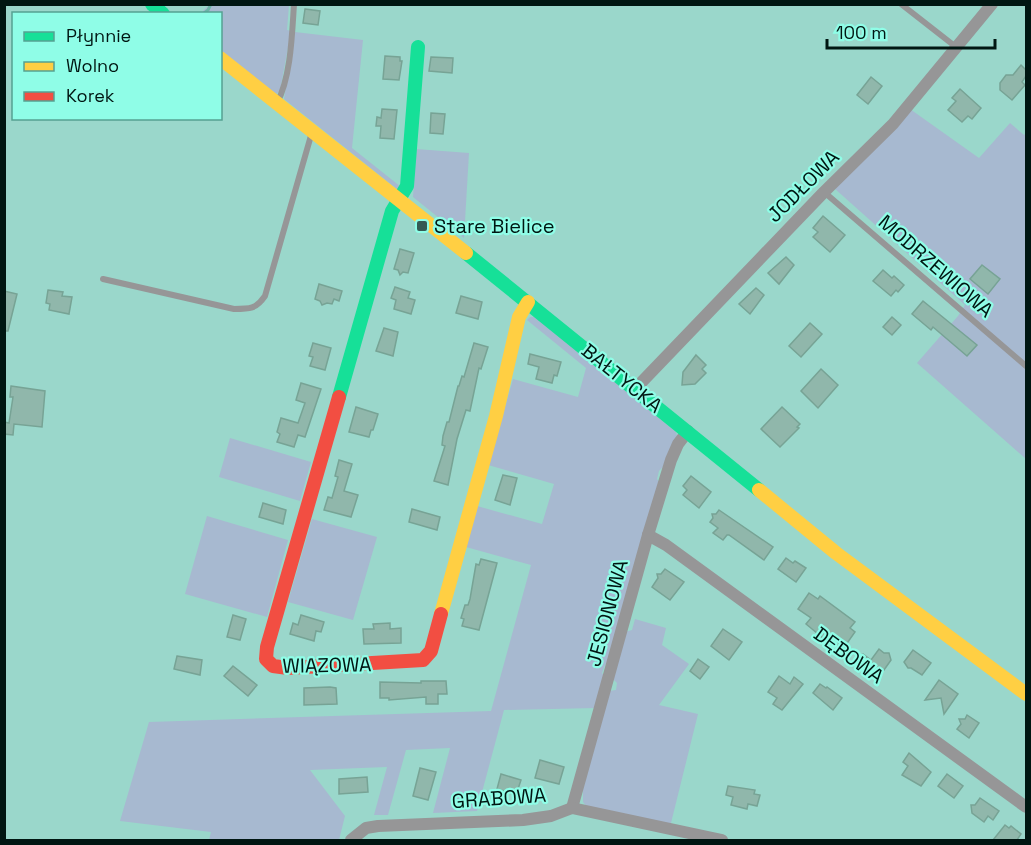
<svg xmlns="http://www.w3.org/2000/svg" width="1031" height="845" font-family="'Space Grotesk',sans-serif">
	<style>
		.green { fill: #a7b9d0 }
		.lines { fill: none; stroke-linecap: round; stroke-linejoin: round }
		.stream { stroke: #6ab5a7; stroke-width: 3 }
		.building { fill: #90b7ab; stroke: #77a395; stroke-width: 1.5 }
		.lane { stroke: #969697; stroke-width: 6 }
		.street { stroke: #969697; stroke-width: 12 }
		.fast { stroke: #16e098; stroke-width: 14 }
		.slow { stroke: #ffcf43; stroke-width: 14 }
		.jam { stroke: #f24e42; stroke-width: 14 }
		.poi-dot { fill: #365a53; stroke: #8ffde7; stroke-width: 2 }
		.labels { text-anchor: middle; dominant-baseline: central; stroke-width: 4.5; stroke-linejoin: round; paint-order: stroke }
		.street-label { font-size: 20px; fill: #001612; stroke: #8ffde7 }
		.poi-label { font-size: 20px; fill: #001612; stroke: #8ffde7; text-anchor: start }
	</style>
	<rect width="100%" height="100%" fill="#9ad7cb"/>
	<g class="green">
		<polygon points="209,5 289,5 287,30 291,31 280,91 276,94 221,52 220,14 200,14"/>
		<polygon points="295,32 363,40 352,148 401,187 398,190 284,99"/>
		<polygon points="910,109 979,158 1010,123 1024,135 1026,133 1026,459 917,363 958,316 965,305 834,188"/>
		<polygon points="416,149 469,153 464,238 413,197"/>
		<polygon points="530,317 535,317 676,432 677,436 663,467 659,471 657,479 659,482 608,663 605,665 602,673 604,676 596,708 504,710 477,811 433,813 450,748 406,750 388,815 374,815 387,767 310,770 345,816 339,840 209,840 211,832 120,821 149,722 491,711 531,565 466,547 477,506 542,524 554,484 488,465 513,379 578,397 586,368 527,320"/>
		<polygon points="230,438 311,462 300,501 219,477"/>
		<polygon points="207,516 288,540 267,617 185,594"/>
		<polygon points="312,519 377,537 353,620 288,602"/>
		<polygon points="635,619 666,628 662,645 689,664 659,705 698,714 670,827 587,807 583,802 583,789 609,691 616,690 617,683 613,679 625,632 632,630"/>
	</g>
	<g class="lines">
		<polyline class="stream" points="203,14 208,10 211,4"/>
	</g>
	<g class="building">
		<polygon points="305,9 320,11 318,25 303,23"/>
		<polygon points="385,56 400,57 400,61 402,61 399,80 383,79"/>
		<polygon points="431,57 453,58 452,73 429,71"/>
		<polygon points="1021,65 1026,70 1026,76 1022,82 1025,85 1012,100 1000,90 1000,83 1006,75 1013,75"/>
		<polygon points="871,77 882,86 868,104 857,95"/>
		<polygon points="960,89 981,108 972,119 968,116 962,122 948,110 956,101 952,98"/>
		<polygon points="382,109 397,110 394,139 380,138 381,126 376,126 377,117 381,118"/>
		<polygon points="431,113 445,114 443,134 430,133"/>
		<polygon points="823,216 845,235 830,252 813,237 818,232 813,228"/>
		<polygon points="400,249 414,253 408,273 403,272 400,275 398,270 394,269"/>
		<polygon points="786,257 794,265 779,284 768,273"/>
		<polygon points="982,265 1000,279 988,294 970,279"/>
		<polygon points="883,270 892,278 894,276 904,285 898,292 896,290 891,296 873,281"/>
		<polygon points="319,284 342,291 339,301 334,299 332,304 327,303 322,305 320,301 315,299"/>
		<polygon points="395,287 410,292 408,298 415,300 411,314 394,309 396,300 391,298"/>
		<polygon points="756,288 764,295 750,314 739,304"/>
		<polygon points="48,290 63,292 62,296 72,297 69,314 49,310 50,304 46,303"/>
		<polygon points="4,291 17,294 8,331 4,331"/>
		<polygon points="461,296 482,302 478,319 456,313"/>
		<polygon points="923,301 977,345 967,356 933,327 931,330 912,314"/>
		<polygon points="892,317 901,325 892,335 883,327"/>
		<polygon points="810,323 822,334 801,357 789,346"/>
		<polygon points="384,328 398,332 393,356 376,351"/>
		<polygon points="313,343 331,348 325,370 310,366 313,357 309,356"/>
		<polygon points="474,343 488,347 481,369 479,368 470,411 466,410 457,439 448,485 434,481 445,446 442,445 443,436 447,422 449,422 458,386 459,386 462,376 464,377"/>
		<polygon points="530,354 561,362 557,376 554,375 552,383 536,379 539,367 528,364"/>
		<polygon points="696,355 706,365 702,369 706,373 695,384 682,385 683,372"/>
		<polygon points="821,369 838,385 818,408 801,391"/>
		<polygon points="301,383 321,389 305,437 298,435 294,447 277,442 280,434 277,432 281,418 298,423 305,403 296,400"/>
		<polygon points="11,386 45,391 42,427 14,424 13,435 4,434 4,422 9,423 13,397 10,397"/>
		<polygon points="356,407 378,414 373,430 371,430 369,437 349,432"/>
		<polygon points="782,407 800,424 797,427 799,428 780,447 761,429"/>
		<polygon points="339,460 352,464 344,491 358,495 351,517 324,510 328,497 332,498 338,477 335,476"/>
		<polygon points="503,475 517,478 510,505 495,500"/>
		<polygon points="691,476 711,492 699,508 683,495 687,490 683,486"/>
		<polygon points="263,503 286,510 283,524 259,517"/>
		<polygon points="412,509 440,517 437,530 409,522"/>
		<polygon points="719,510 773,547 764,560 729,535 727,535 723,540 713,533 718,528 710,522 713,518 712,514 716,514"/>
		<polygon points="786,558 793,563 795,561 806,568 796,582 778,569"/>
		<polygon points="481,559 497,563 479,630 462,626 464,619 461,618 465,605 468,605 470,599 476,564 479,565"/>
		<polygon points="665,569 684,582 670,600 652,587 658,578 657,574 661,574"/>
		<polygon points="809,593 818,599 820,596 855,622 850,628 855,632 843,649 832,641 830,644 806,624 811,618 798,609"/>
		<polygon points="233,615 246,619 240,640 227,637"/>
		<polygon points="301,615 324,622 321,632 316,631 314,641 290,634 293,623 298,625"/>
		<polygon points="390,623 390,629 401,628 401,643 364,644 363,629 374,629 373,624"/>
		<polygon points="723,629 742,642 729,660 711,646"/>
		<polygon points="879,649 884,653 889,653 891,660 884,670 881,668 875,676 856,663 863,654 871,660"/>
		<polygon points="913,650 931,663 922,675 911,668 908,668 904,662"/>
		<polygon points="177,656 202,660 200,675 174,669"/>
		<polygon points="698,659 709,667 700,679 690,671"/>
		<polygon points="233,666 257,685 248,696 224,676"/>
		<polygon points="779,676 790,684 794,677 803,684 782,710 773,704 777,698 768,692"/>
		<polygon points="939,680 958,694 944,714 941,698 925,700"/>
		<polygon points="421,681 446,681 447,694 438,694 438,704 426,704 426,697 389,700 389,698 380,698 380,682 421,683"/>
		<polygon points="820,684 826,688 827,687 842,698 833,710 813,693"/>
		<polygon points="330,687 336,688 337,704 304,705 304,688"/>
		<polygon points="967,715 979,723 969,738 957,729 961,724 959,719 965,719"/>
		<polygon points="909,753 931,772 921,786 902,775 908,766 903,762"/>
		<polygon points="540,760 564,767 559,784 535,778"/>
		<polygon points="420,768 436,772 428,800 413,796"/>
		<polygon points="501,774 521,780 516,795 497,789"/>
		<polygon points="947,774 963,786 954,798 938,786"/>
		<polygon points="367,777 368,792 339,794 339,779"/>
		<polygon points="728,786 755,790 754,794 760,795 757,806 748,804 747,809 731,805 733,797 726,795"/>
		<polygon points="980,798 999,811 993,820 988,816 984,822 972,813 971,805 975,805"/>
		<polygon points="1005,825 1009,828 1011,826 1021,834 1017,840 993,840"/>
	</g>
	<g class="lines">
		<g class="lane">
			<polyline points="901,4 956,47"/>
			<path d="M 277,103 C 291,77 292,34 294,4"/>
			<polyline points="824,192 1026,366"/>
			<path d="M 103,279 L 234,309 C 250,309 256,309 265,296 L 312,132"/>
		</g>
		<g class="street">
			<polyline points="635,389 824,192 893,124 992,4"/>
			<polyline points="648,535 666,545 1026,807"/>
			<polyline points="572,808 648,535 671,460 678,444 688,431"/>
			<polyline points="351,840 366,828 378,826 523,820 551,816 572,808 722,840"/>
		</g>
		<g class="fast">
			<polyline points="152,4 163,14"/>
			<polyline points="466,253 759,490"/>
			<polyline points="339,397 392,211 407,186 418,47"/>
		</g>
		<g class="slow">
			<polyline points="220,58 466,253"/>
			<polyline points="759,490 836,553 1026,694"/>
			<polyline points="441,614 496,416 519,317 528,302"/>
		</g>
		<polyline class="jam" points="339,397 267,647 266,659 273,666 288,668 423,660 431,651 441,614"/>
	</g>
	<rect class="poi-dot" x="416" y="220" width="12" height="12" rx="3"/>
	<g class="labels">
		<g class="street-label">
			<text transform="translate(803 186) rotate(-45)">JODŁOWA</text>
			<text transform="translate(936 266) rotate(41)">MODRZEWIOWA</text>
			<text transform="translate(622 378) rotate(39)">BAŁTYCKA</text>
			<text transform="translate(607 613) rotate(-75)">JESIONOWA</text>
			<text transform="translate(849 655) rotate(36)">DĘBOWA</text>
			<text transform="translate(327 665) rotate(-1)">WIĄZOWA</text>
			<text transform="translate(499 798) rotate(-4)">GRABOWA</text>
		</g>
		<g class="poi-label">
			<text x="434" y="226">Stare Bielice</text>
		</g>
	</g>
	<rect width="1031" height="845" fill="none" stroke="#001612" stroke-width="12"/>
	<rect x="12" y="12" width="210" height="108" fill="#8ffde7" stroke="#56a192" stroke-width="1.5"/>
	<rect x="24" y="32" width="30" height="9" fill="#16e098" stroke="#56a192" stroke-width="1.5"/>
	<text x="66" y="42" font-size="18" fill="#001612">Płynnie</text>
	<rect x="24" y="62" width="30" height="9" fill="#ffcf43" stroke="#56a192" stroke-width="1.5"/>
	<text x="66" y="72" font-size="18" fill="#001612">Wolno</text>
	<rect x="24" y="92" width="30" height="9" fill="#f24e42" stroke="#56a192" stroke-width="1.5"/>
	<text x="66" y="102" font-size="18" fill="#001612">Korek</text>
	<path d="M827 39v9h168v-9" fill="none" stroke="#001612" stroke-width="3"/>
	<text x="836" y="39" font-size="18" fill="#001612" stroke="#8ffde7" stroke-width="4.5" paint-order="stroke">100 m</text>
</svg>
